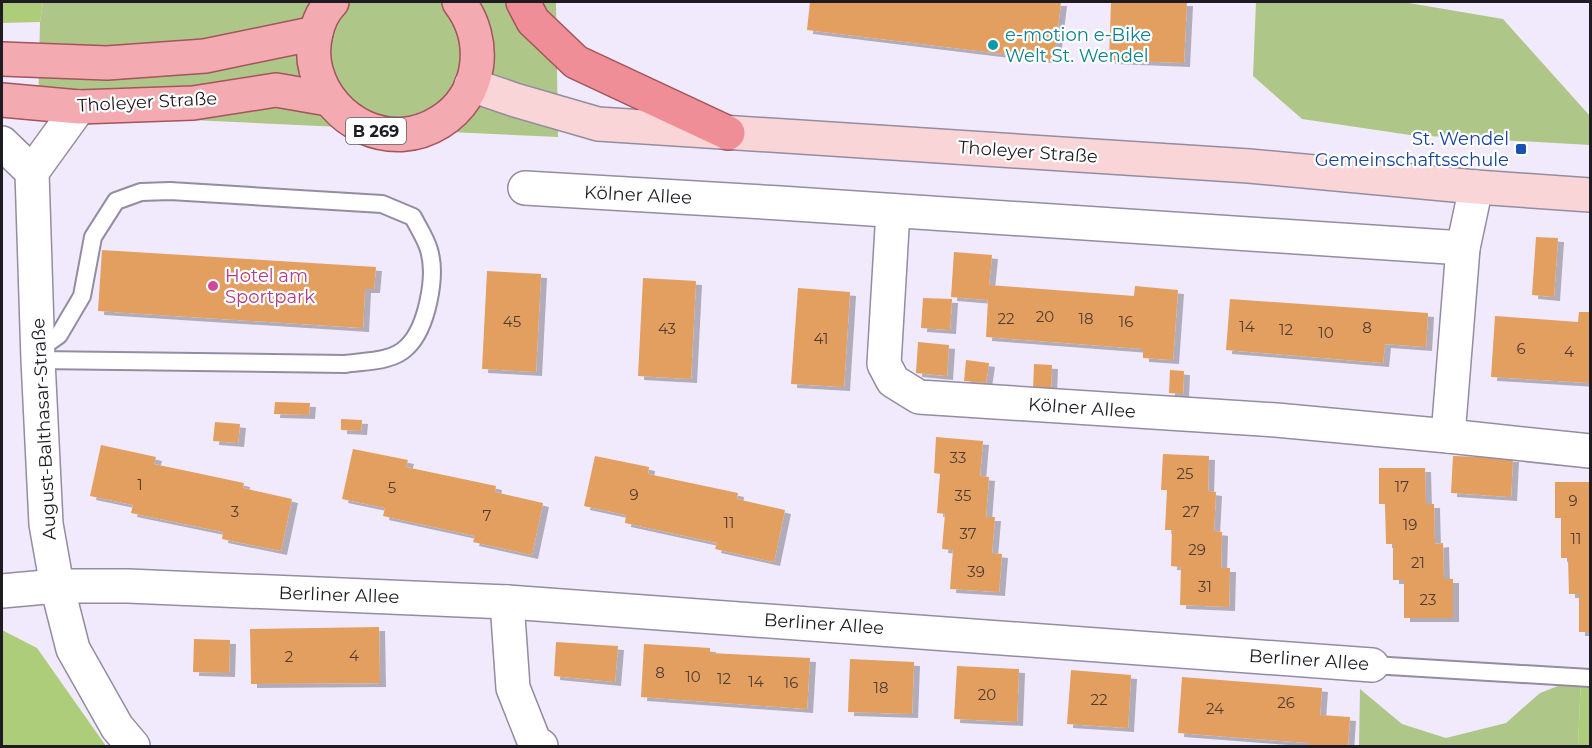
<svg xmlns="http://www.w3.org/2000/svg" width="1592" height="748" font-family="Montserrat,sans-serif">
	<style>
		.green { fill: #aec789 }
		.forest { fill: #adcd7b }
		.building { fill: #e39f60; filter: url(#shadow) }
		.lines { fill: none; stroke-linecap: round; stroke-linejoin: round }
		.service-casing { stroke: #948ca1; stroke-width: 20 }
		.minor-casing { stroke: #948ca1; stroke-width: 36 }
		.secondary-casing { stroke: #948ca1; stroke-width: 36 }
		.primary-casing { stroke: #a3545c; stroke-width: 36 }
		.trunk-casing { stroke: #a3545c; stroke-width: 36 }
		.service { stroke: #fff; stroke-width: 16 }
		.minor { stroke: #fff; stroke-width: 33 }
		.secondary { stroke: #f9d5d7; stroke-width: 33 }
		.primary { stroke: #f3aab0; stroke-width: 33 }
		.trunk { stroke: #ef8e96; stroke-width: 33 }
		.culture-dot { fill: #0f9aa8; stroke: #fff; stroke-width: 2 }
		.transit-dot { fill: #1a4fb4; stroke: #fff; stroke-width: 2 }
		.hotel-dot { fill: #d1479c; stroke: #fff; stroke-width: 2 }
		.labels { text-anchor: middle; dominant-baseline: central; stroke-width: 4.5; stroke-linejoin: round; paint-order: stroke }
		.number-label { font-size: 15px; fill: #4f3c32 }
		.shield { fill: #fff; stroke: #625f65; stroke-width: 1.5 }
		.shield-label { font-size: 16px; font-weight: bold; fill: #1e1b23 }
		.culture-label { font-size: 18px; fill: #0d838f; stroke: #fff; text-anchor: start }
		.street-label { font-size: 18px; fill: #1e1b23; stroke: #fff }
		.transit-label { font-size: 18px; fill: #164399; stroke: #fff; text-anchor: end }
		.hotel-label { font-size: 18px; fill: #b23c85; stroke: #fff; text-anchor: start }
	</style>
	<defs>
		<filter id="shadow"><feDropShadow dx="6" dy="4" stdDeviation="0" flood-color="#0004"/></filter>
	</defs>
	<rect width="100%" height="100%" fill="#f1eafc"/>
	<g class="green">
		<polygon points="43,2 556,2 558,137 38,113 40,22"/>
		<polygon points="1256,2 1403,2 1503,19 1590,116 1590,145 1410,135 1302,119 1253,76"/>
		<polygon points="1581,677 1578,746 1359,746 1360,689 1402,724 1446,738 1506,723 1540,693"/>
	</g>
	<g class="forest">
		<polygon points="2,2 43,2 40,22 2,23"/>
		<polygon points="2,630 37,648 106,746 2,746"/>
		<polygon points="1581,677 1590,678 1590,746 1578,746"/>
	</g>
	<g class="building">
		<polygon points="810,2 1061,2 1054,60 807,30"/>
		<polygon points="1111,2 1187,2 1184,63 1109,60"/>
		<polygon points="1536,237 1558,238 1554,297 1532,295"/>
		<polygon points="102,250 376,267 374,289 365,289 363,328 98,311"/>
		<polygon points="954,252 992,255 989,285 1134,296 1135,286 1178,290 1173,360 1143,358 1143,349 986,337 988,300 951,297"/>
		<polygon points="487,271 541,274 536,372 482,369"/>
		<polygon points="643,278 696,281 691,379 638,376"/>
		<polygon points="798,288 850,292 844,387 791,384"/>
		<polygon points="923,298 952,299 950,330 921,328"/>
		<polygon points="1230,299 1428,313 1426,347 1385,344 1383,363 1226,350"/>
		<polygon points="1579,312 1590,312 1590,383 1491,377 1495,316 1578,322"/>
		<polygon points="918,342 949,345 947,376 916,373"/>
		<polygon points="966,360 989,363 986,383 964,381"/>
		<polygon points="1034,364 1052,365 1051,390 1033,390"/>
		<polygon points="1170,370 1184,371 1183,394 1169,393"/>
		<polygon points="275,402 310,403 309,415 274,414"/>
		<polygon points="341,419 362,420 361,431 341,430"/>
		<polygon points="215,422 240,424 238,443 213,441"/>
		<polygon points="936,437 983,441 980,476 989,477 986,517 995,517 992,553 1002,554 999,592 950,589 953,550 942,549 945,514 937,513 940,474 934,473"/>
		<polygon points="101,445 156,457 154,464 244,483 243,488 292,499 281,551 222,539 223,532 131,513 133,505 90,496"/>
		<polygon points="353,449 408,460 406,467 496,486 495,492 543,503 532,555 473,542 475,536 383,516 385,508 342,499"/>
		<polygon points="1163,454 1209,456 1208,491 1216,492 1214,531 1222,532 1221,568 1230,568 1229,607 1180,605 1181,567 1171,566 1172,530 1165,530 1167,490 1161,490"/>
		<polygon points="595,456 649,467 648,474 738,493 737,499 785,510 774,562 715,549 717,543 625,523 626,515 584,506"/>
		<polygon points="1453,456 1513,458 1511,497 1451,493"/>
		<polygon points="1379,468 1425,468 1426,504 1434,504 1435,544 1443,543 1444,579 1453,579 1453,618 1404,618 1404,580 1393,580 1393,544 1386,544 1385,504 1379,504"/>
		<polygon points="1555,482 1590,482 1590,632 1579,632 1579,594 1569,594 1568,558 1561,558 1561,518 1555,518"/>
		<polygon points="379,627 380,683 251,684 250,629"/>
		<polygon points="194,639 230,640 229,673 193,672"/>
		<polygon points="556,642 618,646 615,682 554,676"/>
		<polygon points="644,644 710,648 710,653 810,658 807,709 641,697"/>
		<polygon points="850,659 914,662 912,714 848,712"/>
		<polygon points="957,666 1019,669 1017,722 954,719"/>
		<polygon points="1071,670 1131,675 1128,728 1067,724"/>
		<polygon points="1182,677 1322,688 1320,715 1350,717 1348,746 1309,746 1309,743 1178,733"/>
	</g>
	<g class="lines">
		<defs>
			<g id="service">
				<path d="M 38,360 L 345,364 C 364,361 393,362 407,347 C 427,328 437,276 429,250 C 426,239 418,227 413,217 L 382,204 L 170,191 L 141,192 L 116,201 L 93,237 L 82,296 L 59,335 L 38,350"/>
				<polyline points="1372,665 1590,678"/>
			</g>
			<g id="minor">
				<polyline points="79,107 32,172 38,360 46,524 57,586 73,649 117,727 133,746"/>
				<polyline points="2,143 32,172"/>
				<polyline points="1476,187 1463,248 1448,436 1590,451"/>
				<polyline points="525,188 780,203 1463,248"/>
				<polyline points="893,211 884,364 893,381 919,397 1276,420 1448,436"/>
				<polyline points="2,591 57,586 128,586 507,602 1372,665"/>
				<polyline points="507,602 513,688 534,741 541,746"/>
			</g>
			<polyline id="secondary" points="471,85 515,100 598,124 1249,166 1476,187 1590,195"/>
			<g id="primary">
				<path d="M 332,2 C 316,18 310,48 316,70 C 330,123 391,153 440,122 C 483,95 488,40 459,2"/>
				<polyline points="2,59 107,63 205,56 316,33"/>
				<polyline points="2,100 79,107 193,103 276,90 328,99"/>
			</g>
			<polyline id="trunk" points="523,2 533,21 576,62 728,133"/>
		</defs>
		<use href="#service" class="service-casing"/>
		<use href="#minor" class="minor-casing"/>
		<use href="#secondary" class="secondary-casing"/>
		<use href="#primary" class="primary-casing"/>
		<use href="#trunk" class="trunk-casing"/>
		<use href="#service" class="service"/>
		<use href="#minor" class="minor"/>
		<use href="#secondary" class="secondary"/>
		<use href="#primary" class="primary"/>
		<use href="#trunk" class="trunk"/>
	</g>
	<circle class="culture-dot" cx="993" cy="45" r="6"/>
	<rect class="transit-dot" x="1515" y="143" width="12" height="12" rx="3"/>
	<circle class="hotel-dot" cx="213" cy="286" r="6"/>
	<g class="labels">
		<g class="number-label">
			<text x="1045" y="316">20</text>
			<text x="1006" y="318">22</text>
			<text x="1086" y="318">18</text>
			<text x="512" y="321">45</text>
			<text x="1126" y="321">16</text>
			<text x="1247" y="326">14</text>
			<text x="1367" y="327">8</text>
			<text x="667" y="328">43</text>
			<text x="1286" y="329">12</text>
			<text x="1326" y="332">10</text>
			<text x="821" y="338">41</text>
			<text x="1521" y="348">6</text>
			<text x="1569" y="351">4</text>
			<text x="958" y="457">33</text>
			<text x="1185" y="473">25</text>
			<text x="140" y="484">1</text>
			<text x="1402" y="486">17</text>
			<text x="392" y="487">5</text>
			<text x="634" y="494">9</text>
			<text x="963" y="495">35</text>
			<text x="1573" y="500">9</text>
			<text x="235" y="511">3</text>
			<text x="1191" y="511">27</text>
			<text x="487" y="515">7</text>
			<text x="729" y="522">11</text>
			<text x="1410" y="524">19</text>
			<text x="968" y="533">37</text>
			<text x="1576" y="538">11</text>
			<text x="1197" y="549">29</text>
			<text x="1418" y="562">21</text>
			<text x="976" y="571">39</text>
			<text x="1205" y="586">31</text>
			<text x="1428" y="599">23</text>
			<text x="354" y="655">4</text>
			<text x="289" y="656">2</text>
			<text x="660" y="672">8</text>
			<text x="693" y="676">10</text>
			<text x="724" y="678">12</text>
			<text x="756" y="681">14</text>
			<text x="791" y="682">16</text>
			<text x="881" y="687">18</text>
			<text x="987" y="694">20</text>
			<text x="1099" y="699">22</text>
			<text x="1286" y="702">26</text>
			<text x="1215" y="708">24</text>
		</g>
		<rect class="shield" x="346" y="118" width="60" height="26" rx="4.5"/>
		<g class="shield-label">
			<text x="376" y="131">B 269</text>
		</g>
		<g class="culture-label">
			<text x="1005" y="35">e-motion e-Bike<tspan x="1005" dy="21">Welt St. Wendel</tspan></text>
		</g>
		<g class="street-label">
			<text transform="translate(147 102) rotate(-3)">Tholeyer Straße</text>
			<text transform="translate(1028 152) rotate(4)">Tholeyer Straße</text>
			<text transform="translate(638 195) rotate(3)">Kölner Allee</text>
			<text transform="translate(1082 408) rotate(4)">Kölner Allee</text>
			<text transform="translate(44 429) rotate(-93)">August-Balthasar-Straße</text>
			<text transform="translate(339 595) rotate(2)">Berliner Allee</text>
			<text transform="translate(824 624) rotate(4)">Berliner Allee</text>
			<text transform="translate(1309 660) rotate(4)">Berliner Allee</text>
		</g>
		<g class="transit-label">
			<text x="1509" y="139">St. Wendel<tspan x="1509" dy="21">Gemeinschaftsschule</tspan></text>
		</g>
		<g class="hotel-label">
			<text x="225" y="276">Hotel am<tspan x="225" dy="21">Sportpark</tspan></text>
		</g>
	</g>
	<rect width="1592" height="748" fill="none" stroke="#1e1b23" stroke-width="6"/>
</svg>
